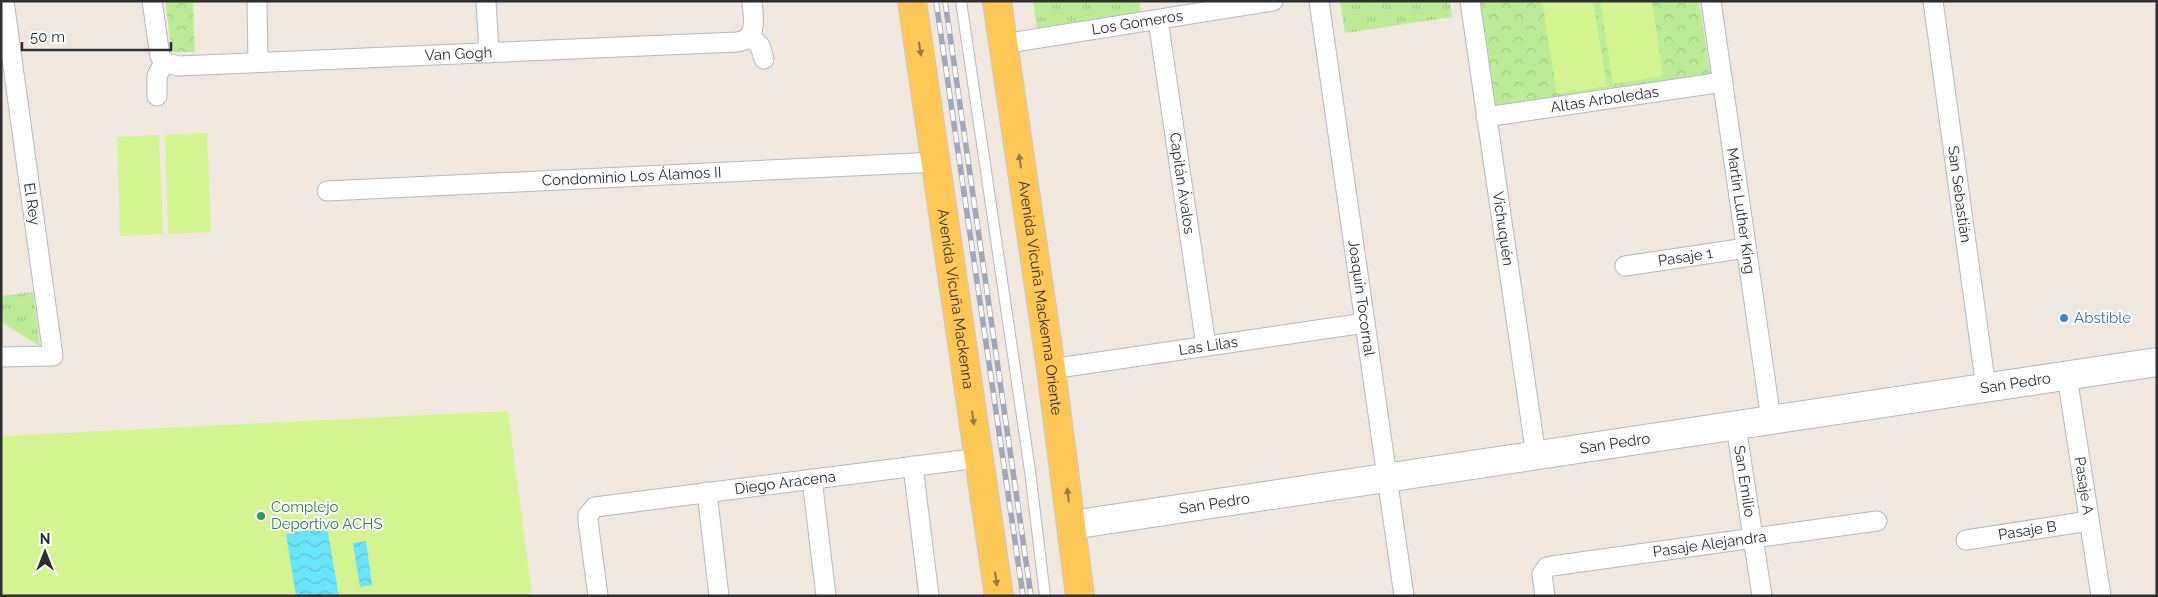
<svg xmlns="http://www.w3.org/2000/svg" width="2158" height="597" font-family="Raleway,sans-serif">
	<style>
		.grass { fill: url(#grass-tufts) }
		.park { fill: url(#park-crowns) }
		.pitch { fill: #d4f492 }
		.water { fill: url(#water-waves) }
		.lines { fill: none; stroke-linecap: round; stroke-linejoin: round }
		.lane-casing { stroke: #b3b8c2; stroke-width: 12 }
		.street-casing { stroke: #b3b8c2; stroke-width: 21 }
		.secondary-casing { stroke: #b3b8c2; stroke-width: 30 }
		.primary-casing { stroke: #c9c9c9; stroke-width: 30 }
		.lane { stroke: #fff; stroke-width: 10 }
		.street { stroke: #fff; stroke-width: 19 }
		.secondary { stroke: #fff; stroke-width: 28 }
		.primary { stroke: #ffc756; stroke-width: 28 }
		.rail-casing { stroke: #a1a7ba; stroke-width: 5.5 }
		.rail { stroke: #fff; stroke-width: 4; stroke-dasharray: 11; stroke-linecap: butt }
		.oneway { fill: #967a42 }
		.shop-dot { fill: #3f7fe0; stroke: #fff; stroke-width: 2 }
		.leisure-dot { fill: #2e9e5b; stroke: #fff; stroke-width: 2 }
		.labels { text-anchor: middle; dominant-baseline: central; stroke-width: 4; stroke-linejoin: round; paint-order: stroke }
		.street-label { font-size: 15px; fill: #2e2e2e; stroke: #fff }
		.shop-label { font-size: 15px; fill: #366cbe; stroke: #fff; text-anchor: start }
		.leisure-label { font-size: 15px; fill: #27864d; stroke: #fff; text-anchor: start }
	</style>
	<defs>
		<pattern id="grass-tufts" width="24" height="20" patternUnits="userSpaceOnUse" patternTransform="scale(1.25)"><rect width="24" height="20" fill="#bcec97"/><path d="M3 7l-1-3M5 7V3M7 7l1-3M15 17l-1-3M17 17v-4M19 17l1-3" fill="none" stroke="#a2cb82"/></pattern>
		<pattern id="park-crowns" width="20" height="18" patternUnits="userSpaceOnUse" patternTransform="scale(1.25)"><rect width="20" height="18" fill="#bcec97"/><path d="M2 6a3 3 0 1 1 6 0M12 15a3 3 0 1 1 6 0" fill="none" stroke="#a2cb82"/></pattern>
		<pattern id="water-waves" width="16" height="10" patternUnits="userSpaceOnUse" patternTransform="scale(1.25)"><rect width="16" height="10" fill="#69e4fc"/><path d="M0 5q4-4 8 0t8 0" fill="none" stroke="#5bc4d8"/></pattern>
	</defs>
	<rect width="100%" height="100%" fill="#f0e7df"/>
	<g class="grass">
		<polygon points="1033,1 1139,1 1141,13 1037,29"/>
		<polygon points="1340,1 1450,1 1452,17 1345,33"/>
		<polygon points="33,292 40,346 1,322 1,296"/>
	</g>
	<g class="park">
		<polygon points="165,1 193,1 195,52 172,52"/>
		<polygon points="1479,1 1699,1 1711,78 1495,111"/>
	</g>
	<g class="pitch">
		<polygon points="1542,1 1593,1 1607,86 1557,94"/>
		<polygon points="1600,1 1652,1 1663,76 1613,84"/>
		<polygon points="207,133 211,232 168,234 165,135"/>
		<polygon points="159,135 163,234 120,236 117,137"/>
		<polygon points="508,411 532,596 1,596 1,436"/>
	</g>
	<g class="water">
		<polygon points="327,527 339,596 296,596 286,534"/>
		<polygon points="366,541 372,585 360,587 353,543"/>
	</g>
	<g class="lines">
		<defs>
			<polyline id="lane" points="961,1 1030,471 1045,596"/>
			<g id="street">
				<path id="s1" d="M 152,1 L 160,56 L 164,62 L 178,66 L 737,42 C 759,39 753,17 752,1"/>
				<polyline points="257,1 258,62"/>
				<polyline points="486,1 489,53"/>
				<path id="s2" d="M 1319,1 L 1404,596"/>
				<path id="s3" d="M 1470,1 L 1536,456"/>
				<path id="s4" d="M 1711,1 L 1771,420"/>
				<path id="s5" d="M 1933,1 L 1986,388"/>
				<path id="s6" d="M 1158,20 L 1206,346"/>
				<polyline points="750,36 760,46 764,59"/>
				<path id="s7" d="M 1003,44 L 1273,1"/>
				<polyline points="157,96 157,76 164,62"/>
				<path id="s8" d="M 1486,117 L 1723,82"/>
				<path id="s9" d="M 327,191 L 937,162"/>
				<path id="s10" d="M 1625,266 L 1746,248"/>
				<polyline points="1,357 53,356 4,1"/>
				<path id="s11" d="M 1051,369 L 1365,323"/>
				<path id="s12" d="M 2067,376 L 2101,596"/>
				<path id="s13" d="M 1736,426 L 1762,596"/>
				<polyline points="913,466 929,596"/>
				<polyline points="812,479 826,596"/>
				<polyline points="707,492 719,596"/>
				<path id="s14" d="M 1966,540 L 2089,521"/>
				<path id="s15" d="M 598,596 L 588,521 L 588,515 L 595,507 L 979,458"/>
				<path id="s16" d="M 1545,596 L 1542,574 L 1547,567 L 1552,566 L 1877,521"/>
			</g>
			<g id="secondary">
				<path id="s17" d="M 1072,525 L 2157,362"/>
			</g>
			<g id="primary">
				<path id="s18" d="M 912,1 L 999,596"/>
				<path id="s19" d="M 997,1 L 1051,369 L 1080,596"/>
			</g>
		</defs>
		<use href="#lane" class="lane-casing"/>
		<use href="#street" class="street-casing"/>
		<use href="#secondary" class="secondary-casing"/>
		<use href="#primary" class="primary-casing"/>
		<use href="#lane" class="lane"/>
		<use href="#street" class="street"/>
		<use href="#secondary" class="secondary"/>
		<use href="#primary" class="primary"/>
		<defs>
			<g id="rail">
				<polyline points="936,1 1023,596"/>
				<polyline points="945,1 1031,596"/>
			</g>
		</defs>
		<use href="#rail" class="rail-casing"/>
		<use href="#rail" class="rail"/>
	</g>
	<defs><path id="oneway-solid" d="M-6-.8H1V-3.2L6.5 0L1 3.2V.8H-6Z" transform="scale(1.25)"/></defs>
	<g class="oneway">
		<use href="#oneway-solid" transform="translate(920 49) rotate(81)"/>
		<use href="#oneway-solid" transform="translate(1020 161) rotate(-98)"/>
		<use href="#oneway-solid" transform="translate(973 418) rotate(82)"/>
		<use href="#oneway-solid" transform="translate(1068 495) rotate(-97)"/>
		<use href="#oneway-solid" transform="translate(996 579) rotate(82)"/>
	</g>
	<circle class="shop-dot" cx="2064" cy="318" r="5"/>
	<circle class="leisure-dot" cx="261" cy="516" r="5"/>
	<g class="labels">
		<g class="street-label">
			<text stroke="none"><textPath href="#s7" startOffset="136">Los Gomeros</textPath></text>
			<text stroke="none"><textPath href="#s1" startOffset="358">Van Gogh</textPath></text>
			<text stroke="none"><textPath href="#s8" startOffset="120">Altas Arboledas</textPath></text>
			<text stroke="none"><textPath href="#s9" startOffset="305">Condominio Los Álamos II</textPath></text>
			<text stroke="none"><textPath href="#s6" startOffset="165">Capitán Ávalos</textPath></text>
			<text stroke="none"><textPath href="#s5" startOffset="195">San Sebastián</textPath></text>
			<text transform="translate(32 204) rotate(82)">El Rey</text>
			<text stroke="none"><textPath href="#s4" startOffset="212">Martin Luther King</textPath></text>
			<text stroke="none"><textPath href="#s3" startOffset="230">Vichuquén</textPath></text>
			<text stroke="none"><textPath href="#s10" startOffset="61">Pasaje 1</textPath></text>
			<text stroke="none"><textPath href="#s18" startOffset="301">Avenida Vicuña Mackenna</textPath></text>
			<text stroke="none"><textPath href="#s19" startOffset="300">Avenida Vicuña Mackenna Oriente</textPath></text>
			<text stroke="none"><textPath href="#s2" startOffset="300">Joaquín Tocornal</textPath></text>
			<text stroke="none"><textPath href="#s11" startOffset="159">Las Lilas</textPath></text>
			<text stroke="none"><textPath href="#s17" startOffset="954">San Pedro</textPath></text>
			<text stroke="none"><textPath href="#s17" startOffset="549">San Pedro</textPath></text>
			<text stroke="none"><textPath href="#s13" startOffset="56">San Emilio</textPath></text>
			<text stroke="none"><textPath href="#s15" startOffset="284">Diego Aracena</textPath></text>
			<text stroke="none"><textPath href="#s12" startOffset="111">Pasaje A</textPath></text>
			<text stroke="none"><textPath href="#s17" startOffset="144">San Pedro</textPath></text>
			<text stroke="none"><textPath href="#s14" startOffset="62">Pasaje B</textPath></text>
			<text stroke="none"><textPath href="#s16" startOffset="195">Pasaje Alejandra</textPath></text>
		</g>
		<g class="shop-label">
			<text x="2074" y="318">Abstible</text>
		</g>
		<g class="leisure-label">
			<text x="271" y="507">Complejo<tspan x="271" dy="17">Deportivo ACHS</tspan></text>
		</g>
	</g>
	<rect width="2158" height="597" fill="none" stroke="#2e2e2e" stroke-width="5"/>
	<g transform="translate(45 552)" stroke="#ffffff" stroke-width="4" paint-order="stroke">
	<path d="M0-4L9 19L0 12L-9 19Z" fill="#2e2e2e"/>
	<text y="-8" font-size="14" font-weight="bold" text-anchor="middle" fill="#2e2e2e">N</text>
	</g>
	<path d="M22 42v8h149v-8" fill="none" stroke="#2e2e2e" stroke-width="2.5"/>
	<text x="30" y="42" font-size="15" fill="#2e2e2e" stroke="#ffffff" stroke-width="4" paint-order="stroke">50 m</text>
</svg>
